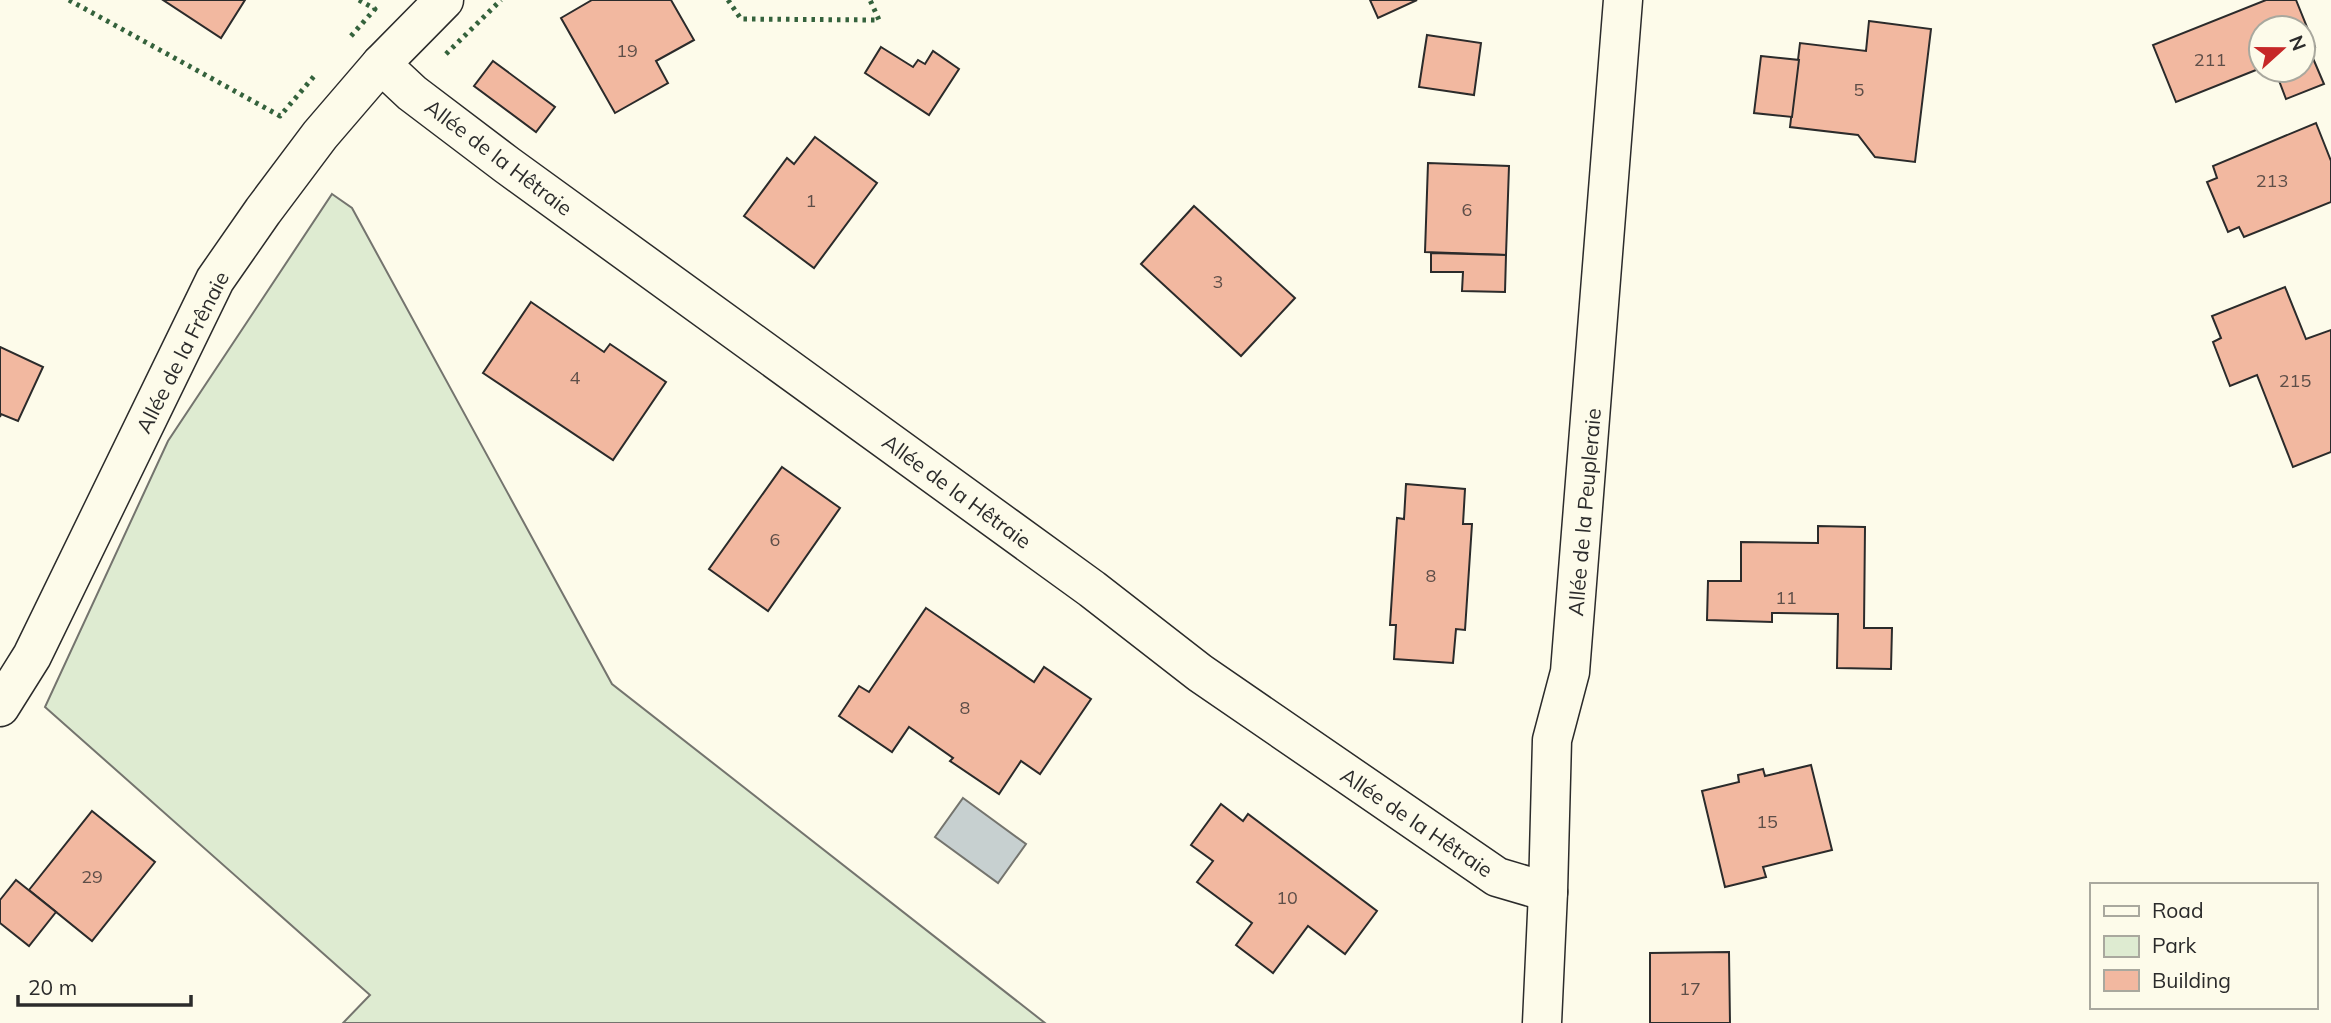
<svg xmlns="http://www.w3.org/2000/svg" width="2331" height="1023" font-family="Mulish,sans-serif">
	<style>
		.green { fill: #deebd1; stroke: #74746e; stroke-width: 2 }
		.water { fill: #c7d0d0; stroke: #74746e; stroke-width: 2 }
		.building { fill: #f2b8a0; stroke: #2b2b2b; stroke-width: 2 }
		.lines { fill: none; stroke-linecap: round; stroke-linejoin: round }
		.minor-casing { stroke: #2b2b2b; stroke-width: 41 }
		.minor { stroke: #fdfbea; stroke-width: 38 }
		.hedge { stroke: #34623c; stroke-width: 5; stroke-dasharray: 3.5 5; stroke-linecap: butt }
		.labels { text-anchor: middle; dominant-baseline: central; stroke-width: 5; stroke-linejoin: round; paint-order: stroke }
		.number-label { font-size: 18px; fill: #5d4e48 }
		.street-label { font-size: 21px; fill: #2b2b2b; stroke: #fdfbea }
	</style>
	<rect width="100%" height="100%" fill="#fdfbea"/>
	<polygon class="green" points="332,194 352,208 612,684 1045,1023 343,1023 370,995 45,707 168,441"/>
	<polygon class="water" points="963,798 1026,844 998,883 935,837"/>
	<g class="building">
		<polygon points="163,0 245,0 221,38"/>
		<polygon points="592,0 671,0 694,40 656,61 668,83 615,113 561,18"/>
		<polygon points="1370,0 1417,0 1378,18"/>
		<polygon points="2266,0 2296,0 2315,47 2309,49 2324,84 2286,99 2275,70 2303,70 2303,28 2261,28 2261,68 2176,102 2153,45"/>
		<polygon points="1869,21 1931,29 1915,162 1875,157 1858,135 1790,127 1800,43 1866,51"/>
		<polygon points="1427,35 1481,43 1474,95 1419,87"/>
		<polygon points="881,47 913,67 918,60 925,64 933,51 959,69 929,115 865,73"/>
		<polygon points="1761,56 1799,60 1792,117 1754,113"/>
		<polygon points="493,61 555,107 536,132 474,86"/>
		<polygon points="2316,123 2331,161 2331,202 2244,237 2239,227 2228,232 2207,182 2217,178 2213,166"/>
		<polygon points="815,137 877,183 814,268 744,216 787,158 794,164"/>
		<polygon points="1428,163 1509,166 1506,255 1425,252"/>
		<polygon points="1194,206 1295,298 1241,356 1141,264"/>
		<polygon points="1431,253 1506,255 1505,292 1462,291 1463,272 1431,272"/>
		<polygon points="2285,287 2306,339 2331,330 2331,452 2293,467 2257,375 2230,386 2213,342 2221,338 2212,316"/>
		<polygon points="531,302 604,352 610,344 666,382 613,460 483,373"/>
		<polygon points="0,347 43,367 18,421 1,414 0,417"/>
		<polygon points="782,467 840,508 768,611 709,569"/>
		<polygon points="1406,484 1465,489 1463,524 1472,524 1465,630 1456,629 1453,663 1394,659 1396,625 1390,625 1397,518 1404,519"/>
		<polygon points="1818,526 1865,527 1864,628 1892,628 1891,669 1837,668 1838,614 1772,613 1772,622 1707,620 1708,581 1741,581 1741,542 1818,543"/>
		<polygon points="926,608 1034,682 1044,667 1091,699 1040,774 1021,761 999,794 950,761 953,758 909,727 892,752 839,716 859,686 869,692"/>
		<polygon points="1811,765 1832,850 1763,867 1766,877 1725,887 1702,791 1739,782 1738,775 1763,769 1765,776"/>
		<polygon points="1221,804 1243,821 1248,814 1377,911 1345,954 1308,926 1273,973 1236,945 1252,923 1197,882 1213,861 1191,845"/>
		<polygon points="92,811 155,862 92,941 29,890"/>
		<polygon points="16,880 56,912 29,946 0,923 0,900"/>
		<polygon points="1729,952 1730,1023 1650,1023 1650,953"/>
	</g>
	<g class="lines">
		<defs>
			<g id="minor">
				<polyline points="381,64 412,93 507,165 1092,589 1200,673 1497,877 1548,892"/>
				<polyline points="0,707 32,656 215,280 263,211 320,135 381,64 444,0"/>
				<polyline points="1542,1023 1548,892 1552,740 1570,672 1623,0"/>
			</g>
		</defs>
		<use href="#minor" class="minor-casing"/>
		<use href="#minor" class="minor"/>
		<g class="hedge">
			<polyline points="69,0 280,116 316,74"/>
			<polyline points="728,0 741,19 879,20 870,0"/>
			<polyline points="351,36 375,9 359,0"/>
			<polyline points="446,54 501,0"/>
		</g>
	</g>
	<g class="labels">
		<g class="number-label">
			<text x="627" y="50">19</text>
			<text x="2210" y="59">211</text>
			<text x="1859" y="89">5</text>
			<text x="2272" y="180">213</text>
			<text x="811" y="200">1</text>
			<text x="1467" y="209">6</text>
			<text x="1218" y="281">3</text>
			<text x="575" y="377">4</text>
			<text x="2295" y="380">215</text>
			<text x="775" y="539">6</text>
			<text x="1431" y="575">8</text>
			<text x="1786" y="597">11</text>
			<text x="965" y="707">8</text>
			<text x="1767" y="821">15</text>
			<text x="92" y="876">29</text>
			<text x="1287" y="897">10</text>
			<text x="1690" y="988">17</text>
		</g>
		<g class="street-label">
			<text transform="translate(499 157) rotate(37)">Allée de la Hêtraie</text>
			<text transform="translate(182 352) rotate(-63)">Allée de la Frênaie</text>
			<text transform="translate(957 491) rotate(36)">Allée de la Hêtraie</text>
			<text transform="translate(1584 512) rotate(-85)">Allée de la Peupleraie</text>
			<text transform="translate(1417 822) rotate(34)">Allée de la Hêtraie</text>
		</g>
	</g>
	<rect x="2090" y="883" width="228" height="126" fill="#fdfbea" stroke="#a9a89e" stroke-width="2"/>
	<rect x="2104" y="906" width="35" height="10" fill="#fdfbea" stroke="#a9a89e" stroke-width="2"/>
	<text x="2152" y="918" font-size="21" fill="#2b2b2b">Road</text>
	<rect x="2104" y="936" width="35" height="21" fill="#deebd1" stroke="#a9a89e" stroke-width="2"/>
	<text x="2152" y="953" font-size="21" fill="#2b2b2b">Park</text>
	<rect x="2104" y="970" width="35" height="21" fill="#f2b8a0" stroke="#a9a89e" stroke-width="2"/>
	<text x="2152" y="988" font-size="21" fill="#2b2b2b">Building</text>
	<g transform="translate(2282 49) rotate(69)"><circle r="33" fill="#fdfbea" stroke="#a9a89e" stroke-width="2"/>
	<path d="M0-5L12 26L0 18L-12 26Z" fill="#c62828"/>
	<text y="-10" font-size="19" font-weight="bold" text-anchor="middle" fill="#2b2b2b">N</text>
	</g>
	<path d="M18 995v10h173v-10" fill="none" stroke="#2b2b2b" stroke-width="3.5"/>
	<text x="28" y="995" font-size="21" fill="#2b2b2b" stroke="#fdfbea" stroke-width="5" paint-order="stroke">20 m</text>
</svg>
